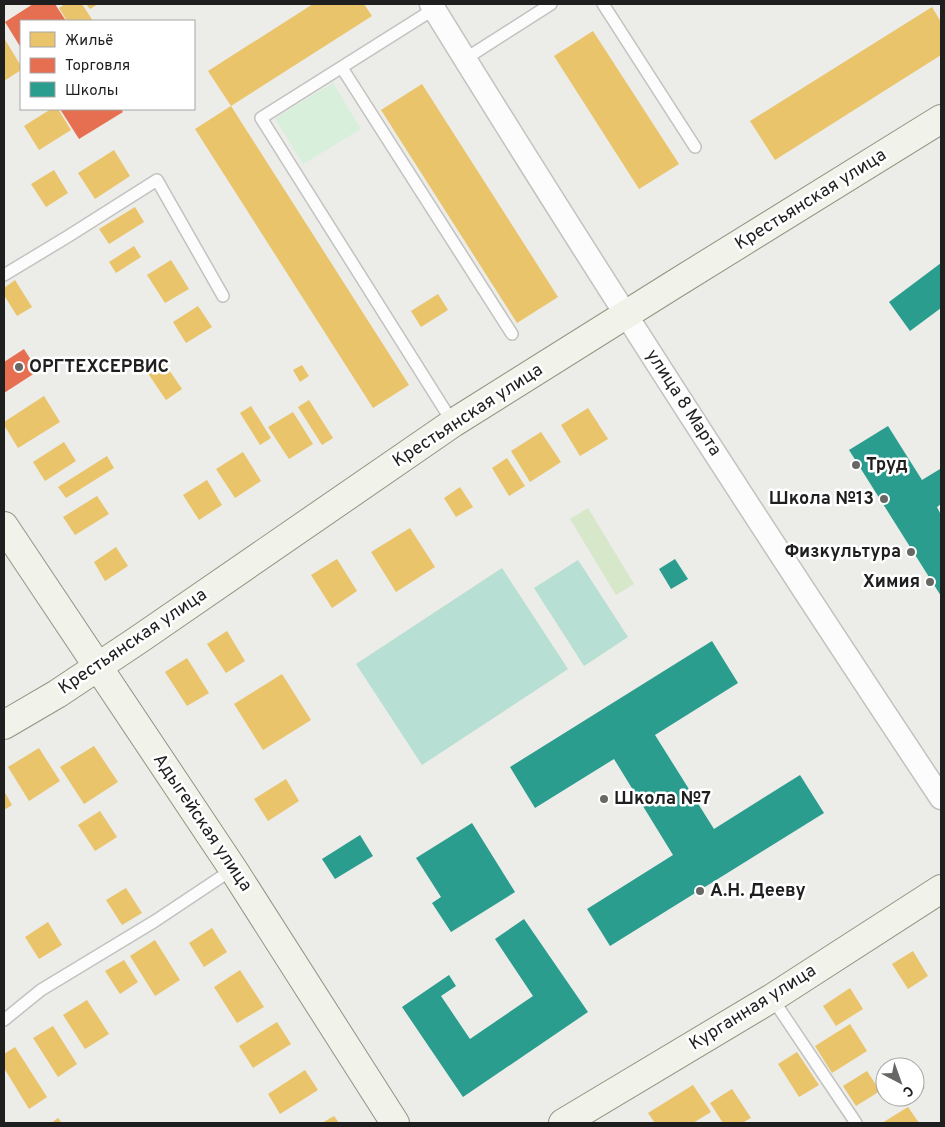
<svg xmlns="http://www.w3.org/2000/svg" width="945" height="1127" font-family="Overpass,sans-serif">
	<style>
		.grass { fill: #d7e7ca }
		.park { fill: #d8f0db }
		.pitch { fill: #b8dfd3 }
		.homes { fill: #e9c46a }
		.shops { fill: #e76f51 }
		.schools { fill: #2a9d8f }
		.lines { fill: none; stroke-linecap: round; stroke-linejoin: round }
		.lane-casing { stroke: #c2c2c0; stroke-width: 14 }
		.street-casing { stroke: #c2c2c0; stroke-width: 25 }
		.secondary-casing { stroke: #919582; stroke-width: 30 }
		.lane { stroke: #fcfcfc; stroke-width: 11 }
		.street { stroke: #fcfcfc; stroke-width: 22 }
		.secondary { stroke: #f1f3eb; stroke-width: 28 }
		.poi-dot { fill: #676765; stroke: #fff; stroke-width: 2 }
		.labels { text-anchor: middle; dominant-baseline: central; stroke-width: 5; stroke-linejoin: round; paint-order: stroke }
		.street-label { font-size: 18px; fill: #1f1f1f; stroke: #fff }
		.poi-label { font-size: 18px; font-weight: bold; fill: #1f1f1f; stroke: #fff; text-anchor: start }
	</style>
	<rect width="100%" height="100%" fill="#ecece8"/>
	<polygon class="grass" points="588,508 634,584 616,595 570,519"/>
	<polygon class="park" points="333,83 361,129 303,164 275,118"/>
	<g class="pitch">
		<polygon points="578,560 628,637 584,666 534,588"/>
		<polygon points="502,568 568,669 422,765 356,664"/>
	</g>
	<g class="homes">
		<polygon points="65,4 82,4 93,21 67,21 59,8"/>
		<polygon points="86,4 98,4 90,9"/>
		<polygon points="313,4 364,4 372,16 231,106 409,385 373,408 195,129 231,106 208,71"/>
		<polygon points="932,7 941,22 941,55 775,160 750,121"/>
		<polygon points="593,31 679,164 639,189 554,56"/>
		<polygon points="4,38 21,66 21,70 4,81"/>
		<polygon points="422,84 558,297 517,323 381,110"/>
		<polygon points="51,109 58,109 71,130 39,150 24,126"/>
		<polygon points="114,150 130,176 95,199 78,173"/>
		<polygon points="54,170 68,193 46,207 31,184"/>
		<polygon points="135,207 144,222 109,244 99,229"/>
		<polygon points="134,246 141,257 116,273 109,262"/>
		<polygon points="171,260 189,289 165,303 147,275"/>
		<polygon points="15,280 32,307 17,316 4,295 4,288"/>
		<polygon points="438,294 448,310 421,327 411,311"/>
		<polygon points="198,306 212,327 186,343 173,322"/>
		<polygon points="163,361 182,389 166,400 147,372"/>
		<polygon points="302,365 309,376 300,382 293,370"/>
		<polygon points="44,396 60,422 18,448 4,425 4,422"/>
		<polygon points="309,400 333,438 322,445 298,407"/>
		<polygon points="251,406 271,438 260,445 240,413"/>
		<polygon points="588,408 608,439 580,456 561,425"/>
		<polygon points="293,412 313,444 289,459 268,427"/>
		<polygon points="541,432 561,462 530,482 511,451"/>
		<polygon points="64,442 76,461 45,481 33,462"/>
		<polygon points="243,452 261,481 235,498 216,469"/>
		<polygon points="107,456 114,468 66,498 58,487"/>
		<polygon points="507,458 525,486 509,496 492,468"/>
		<polygon points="207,480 222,505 199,520 183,495"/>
		<polygon points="460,487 473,507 456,517 444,498"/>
		<polygon points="97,496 109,514 75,535 63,517"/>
		<polygon points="410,528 435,567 396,592 371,552"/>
		<polygon points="116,547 128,566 105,581 94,562"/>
		<polygon points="337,559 357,591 332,608 311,575"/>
		<polygon points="227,631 245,661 226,673 207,644"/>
		<polygon points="187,658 209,693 187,706 165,672"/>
		<polygon points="282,674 311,720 263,750 234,704"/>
		<polygon points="94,746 118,782 84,804 60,767"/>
		<polygon points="39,748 60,781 29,801 8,767"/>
		<polygon points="286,779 299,801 268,821 254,799"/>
		<polygon points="4,791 12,805 4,810"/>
		<polygon points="100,811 117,837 95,851 78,825"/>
		<polygon points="126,888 142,913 122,925 106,900"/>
		<polygon points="48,922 62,945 39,959 25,937"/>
		<polygon points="212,928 227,952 204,967 189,943"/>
		<polygon points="155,940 180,980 155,996 130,956"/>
		<polygon points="913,951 928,976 908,989 892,964"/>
		<polygon points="124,960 138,982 120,994 105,971"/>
		<polygon points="240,970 264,1007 237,1023 214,987"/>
		<polygon points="850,988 863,1009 836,1026 823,1006"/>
		<polygon points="87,1000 109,1034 85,1049 63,1015"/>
		<polygon points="277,1022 291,1044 253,1068 239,1046"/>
		<polygon points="850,1024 867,1051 832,1073 815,1046"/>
		<polygon points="53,1026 77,1064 58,1077 33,1038"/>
		<polygon points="15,1047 47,1097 29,1109 4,1068 4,1054"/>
		<polygon points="797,1052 819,1085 799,1097 778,1064"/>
		<polygon points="305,1070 318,1090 280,1114 268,1094"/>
		<polygon points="867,1071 880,1091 856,1106 843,1086"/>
		<polygon points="916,1074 925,1088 915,1094 915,1075"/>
		<polygon points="693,1085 711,1112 693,1123 655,1123 648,1113"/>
		<polygon points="732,1089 751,1118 742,1123 723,1123 710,1103"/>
		<polygon points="908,1107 919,1123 882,1123"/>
		<polygon points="334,1116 339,1123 322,1123"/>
		<polygon points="58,1118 62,1123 51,1123"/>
	</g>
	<g class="shops">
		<polygon points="33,4 55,4 66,21 21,21 21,48 5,22"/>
		<polygon points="60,109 121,109 123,112 79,139"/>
		<polygon points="24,349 38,371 4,393 4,362"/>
	</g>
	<g class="schools">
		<polygon points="941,263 941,308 910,331 889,302"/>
		<polygon points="888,426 922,480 940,469 941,470 941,504 937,507 941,515 941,596 849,450"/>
		<polygon points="675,559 688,579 671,589 659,569"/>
		<polygon points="712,641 738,683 655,735 714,829 800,775 824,813 610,946 587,909 673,855 614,759 535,808 510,767"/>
		<polygon points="472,823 515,892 451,932 432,903 441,897 416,858"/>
		<polygon points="360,835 373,856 335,879 322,859"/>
		<polygon points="524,919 588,1012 463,1097 402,1007 449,975 456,986 441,996 470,1039 533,996 495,939"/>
	</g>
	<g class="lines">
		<defs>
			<g id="lane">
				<polyline points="603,4 695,147"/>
				<polyline points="434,9 261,118 453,423"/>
				<polyline points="465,59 551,4"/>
				<polyline points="342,68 512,334"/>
				<polyline points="4,275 67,237 157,180 223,296"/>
				<polyline points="772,998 856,1123"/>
				<polyline points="4,1020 41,990 155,921 233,869"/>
			</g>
			<path id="street" d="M 431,4 C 596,272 767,536 941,798"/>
			<g id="secondary">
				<polyline points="4,526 233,869 395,1123"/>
				<polyline points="4,725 57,694 138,640 453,423 673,285 941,119"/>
				<polyline points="563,1123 772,998 941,889"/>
			</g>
		</defs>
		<use href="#lane" class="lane-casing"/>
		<use href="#street" class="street-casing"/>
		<use href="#secondary" class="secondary-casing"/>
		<use href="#lane" class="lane"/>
		<use href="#street" class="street"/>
		<use href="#secondary" class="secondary"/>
	</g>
	<g class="poi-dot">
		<circle cx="19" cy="367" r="5"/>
		<circle cx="856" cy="465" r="5"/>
		<circle cx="884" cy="499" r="5"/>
		<circle cx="911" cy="552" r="5"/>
		<circle cx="930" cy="582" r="5"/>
		<circle cx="604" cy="799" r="5"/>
		<circle cx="700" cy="891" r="5"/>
	</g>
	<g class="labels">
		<g class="street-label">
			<text transform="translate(811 200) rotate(-32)">Крестьянская улица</text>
			<text transform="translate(683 403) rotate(57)">улица 8 Марта</text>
			<text transform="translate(468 416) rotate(-33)">Крестьянская улица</text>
			<text transform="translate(133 642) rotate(-34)">Крестьянская улица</text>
			<text transform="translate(202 823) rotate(56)">Адыгейская улица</text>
			<text transform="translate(753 1008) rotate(-32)">Курганная улица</text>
		</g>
		<g class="poi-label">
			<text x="29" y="367">ОРГТЕХСЕРВИС</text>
			<text x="866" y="465">Труд</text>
			<text x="874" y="499" text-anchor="end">Школа №13</text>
			<text x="901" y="552" text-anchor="end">Физкультура</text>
			<text x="920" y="582" text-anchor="end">Химия</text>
			<text x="614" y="799">Школа №7</text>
			<text x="710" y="891">А.Н. Дееву</text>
		</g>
	</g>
	<rect width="945" height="1127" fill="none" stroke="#1f1f1f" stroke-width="10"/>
	<rect x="20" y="20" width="175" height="90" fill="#ffffff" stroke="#a5a5a5"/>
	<rect x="30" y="32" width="25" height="15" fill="#e9c46a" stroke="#a5a5a5"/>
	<text x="65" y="45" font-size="15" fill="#1f1f1f">Жильё</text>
	<rect x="30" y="58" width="25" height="15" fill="#e76f51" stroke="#a5a5a5"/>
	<text x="65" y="70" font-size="15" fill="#1f1f1f">Торговля</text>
	<rect x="30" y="82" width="25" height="15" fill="#2a9d8f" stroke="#a5a5a5"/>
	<text x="65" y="95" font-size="15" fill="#1f1f1f">Школы</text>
	<g transform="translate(900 1082) rotate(139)"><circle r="24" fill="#ffffff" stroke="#a5a5a5"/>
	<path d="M0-4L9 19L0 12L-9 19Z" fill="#676765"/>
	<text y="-8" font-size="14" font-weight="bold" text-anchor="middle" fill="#1f1f1f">С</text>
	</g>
</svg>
